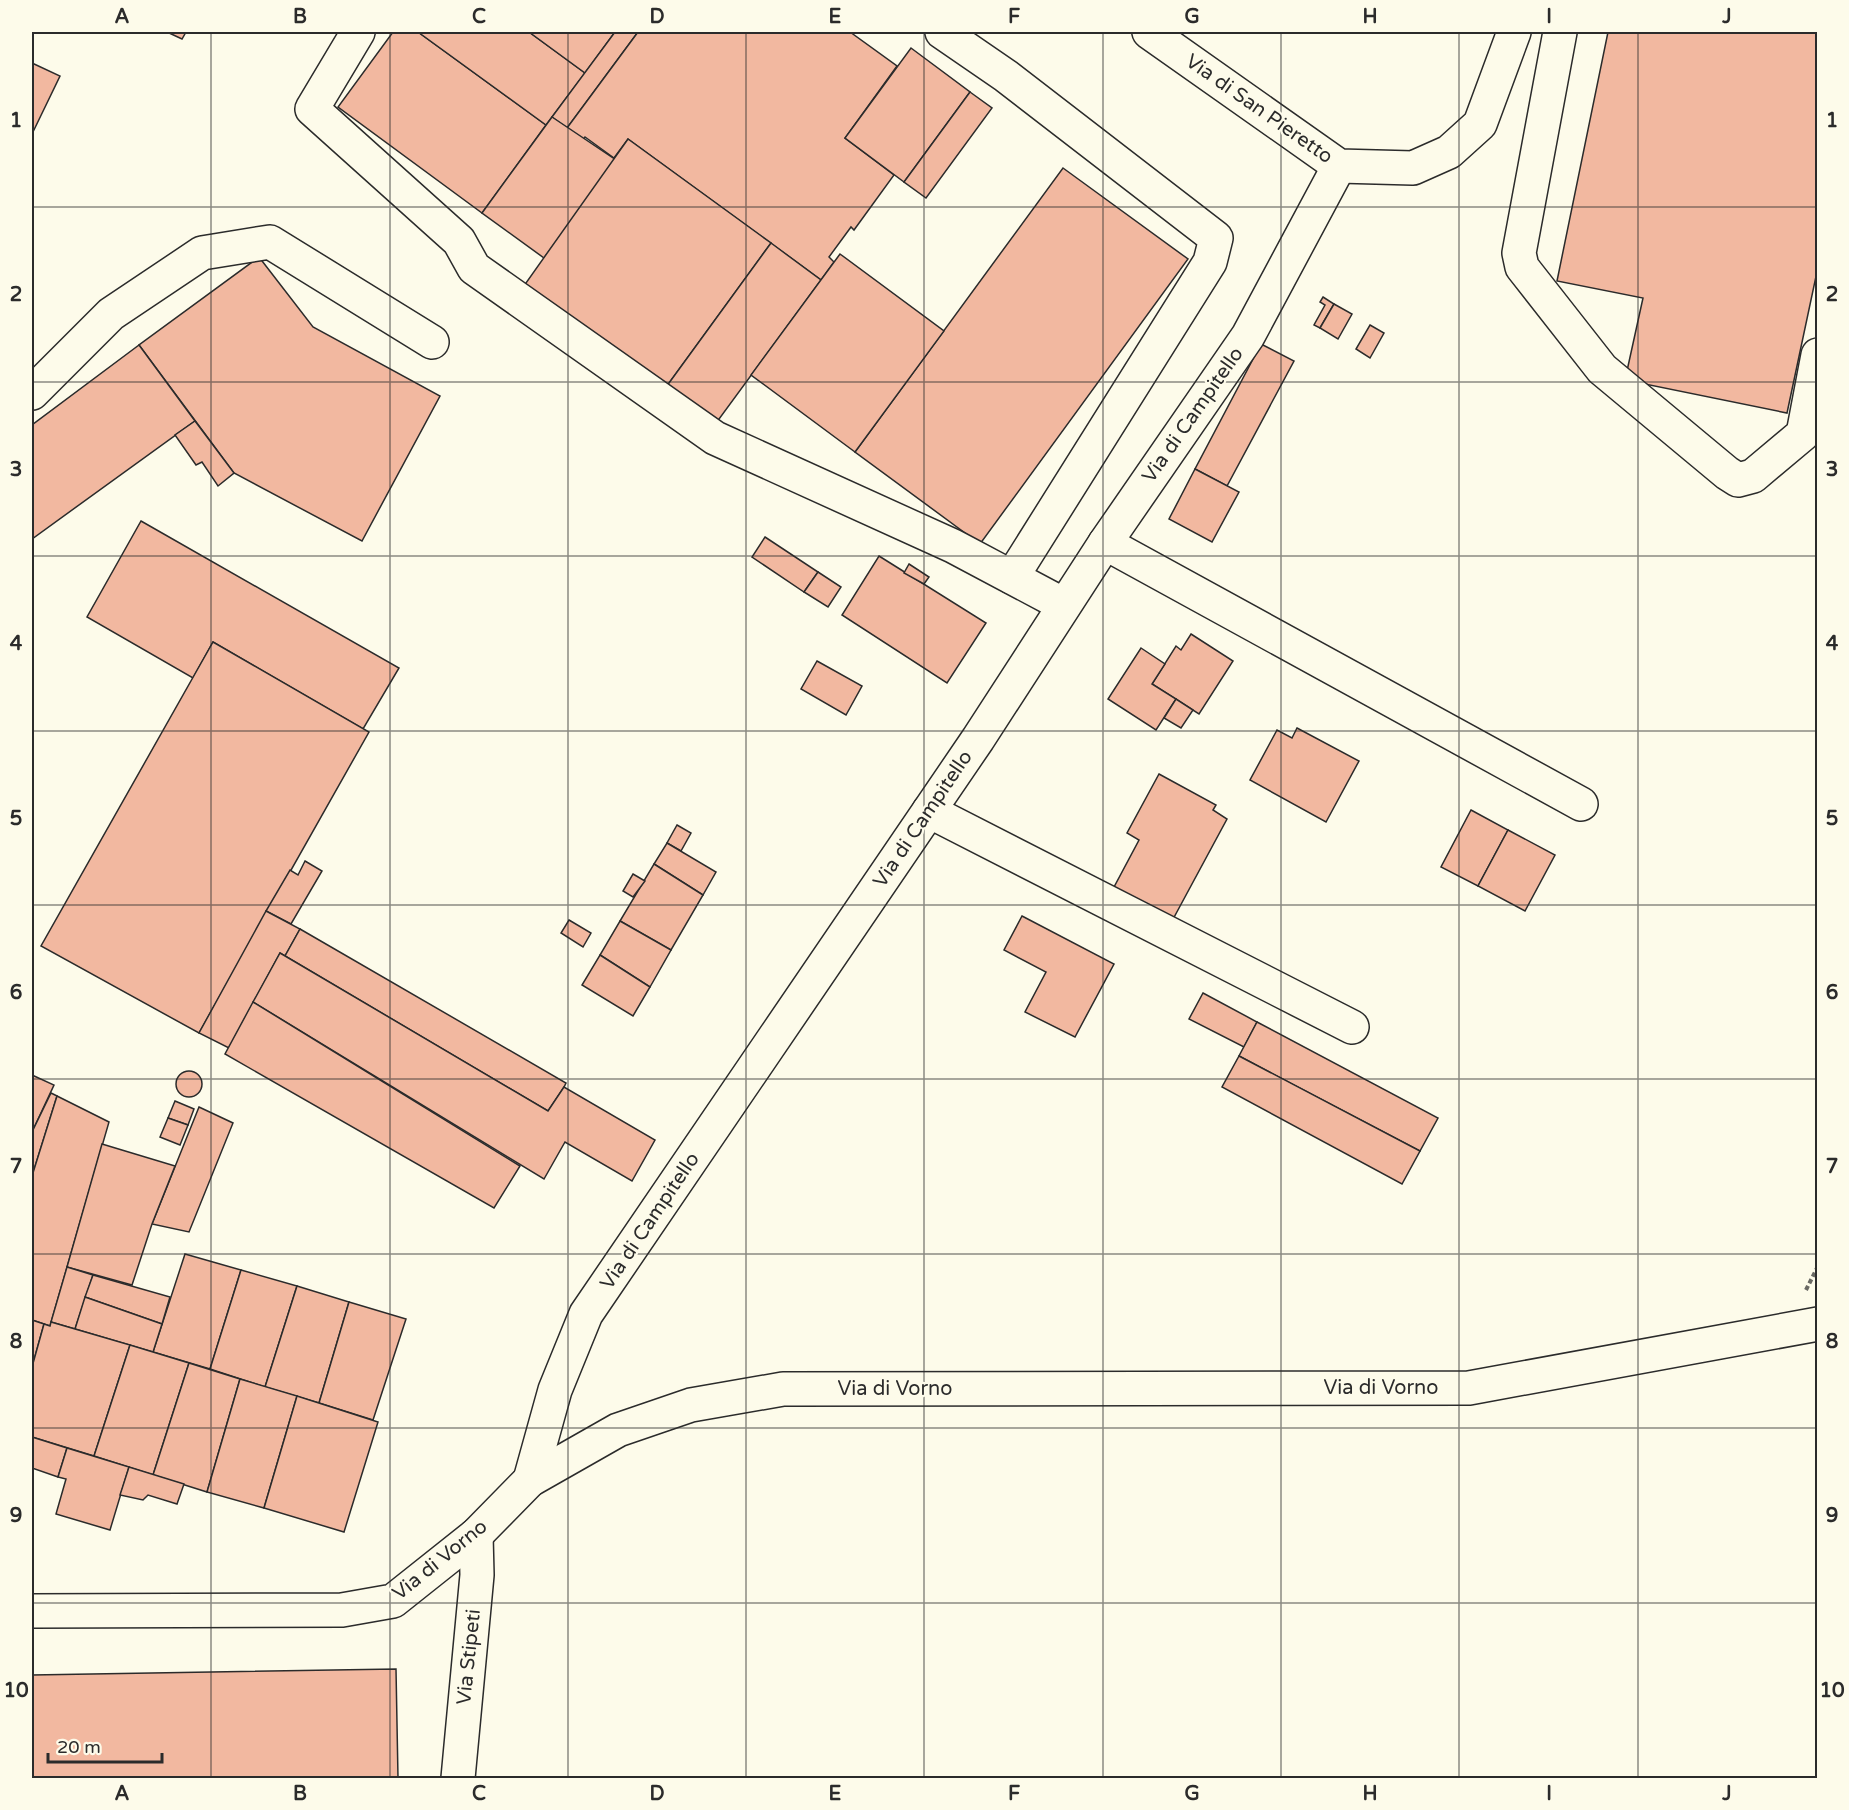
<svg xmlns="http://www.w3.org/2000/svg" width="1849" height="1810" font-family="'Varela Round',sans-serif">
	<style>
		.building { fill: #f2b8a0; stroke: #2b2b2b; stroke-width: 1.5 }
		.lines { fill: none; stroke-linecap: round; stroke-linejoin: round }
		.minor-casing { stroke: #2b2b2b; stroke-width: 36 }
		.path { stroke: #6a6964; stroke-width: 4; stroke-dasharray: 4.5 3; stroke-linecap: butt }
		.minor { stroke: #fdfbea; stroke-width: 33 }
		.grid { fill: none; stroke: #2b2b2b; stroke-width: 1.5; stroke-opacity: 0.55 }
		.labels { text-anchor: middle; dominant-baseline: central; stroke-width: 4.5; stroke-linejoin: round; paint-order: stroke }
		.street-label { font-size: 20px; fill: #2b2b2b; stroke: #fdfbea }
		.neatline { fill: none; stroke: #2b2b2b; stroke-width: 2 }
		.grid-label { font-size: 20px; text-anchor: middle; font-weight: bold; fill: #2b2b2b }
	</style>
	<rect width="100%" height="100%" fill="#fdfbea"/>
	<g class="building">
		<polygon points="167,32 186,32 182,39"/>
		<polygon points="393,32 418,32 546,125 482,213 338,107"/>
		<polygon points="418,32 529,32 585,73 546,125"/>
		<polygon points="529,32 615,32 585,73"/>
		<polygon points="615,32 638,32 567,128 552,117"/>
		<polygon points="638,32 850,32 897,66 845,138 894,175 854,230 851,227 829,257 834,262 821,280 628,139 614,158 585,137 583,140 567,128"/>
		<polygon points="1608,32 1818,32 1818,267 1787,413 1625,380 1643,298 1557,281"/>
		<polygon points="911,48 970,92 904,182 845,138"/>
		<polygon points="32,63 60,76 32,134"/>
		<polygon points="970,92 992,108 926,198 904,182"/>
		<polygon points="552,117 616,160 544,258 482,213"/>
		<polygon points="628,139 771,243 661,394 521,290"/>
		<polygon points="1063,168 1188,259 980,544 855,452"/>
		<polygon points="771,243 821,280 711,430 661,394"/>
		<polygon points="840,254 944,331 855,452 751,375"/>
		<polygon points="259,257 313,327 440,396 362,541 234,473 139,345"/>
		<polygon points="1323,297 1334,304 1320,328 1314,325 1325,305 1320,302"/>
		<polygon points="1334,304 1352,314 1338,339 1320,328"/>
		<polygon points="1370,325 1384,333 1370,358 1356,349"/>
		<polygon points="1261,344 1294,361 1227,486 1195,469"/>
		<polygon points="139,345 195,421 32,539 32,425"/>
		<polygon points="195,421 234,473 218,486 202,462 196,465 175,435"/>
		<polygon points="1195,469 1239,492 1212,542 1169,519"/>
		<polygon points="141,521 399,668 363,729 213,642 193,678 87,617"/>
		<polygon points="765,537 818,572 804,592 752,557"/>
		<polygon points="879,556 986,623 947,683 842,615"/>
		<polygon points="909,564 929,577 924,584 904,573"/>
		<polygon points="818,572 841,587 828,607 804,592"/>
		<polygon points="1191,634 1233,661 1199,714 1152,684 1176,646 1181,650"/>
		<polygon points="213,642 369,732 199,1033 41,946"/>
		<polygon points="1141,648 1165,664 1152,684 1176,699 1156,730 1108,699"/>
		<polygon points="817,661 862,686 846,715 801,689"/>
		<polygon points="1176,699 1193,710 1181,728 1164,718"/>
		<polygon points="1297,728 1359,761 1326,822 1250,780 1277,730 1292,738"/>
		<polygon points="1159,774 1216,805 1213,810 1227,819 1172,921 1113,889 1139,840 1127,833"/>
		<polygon points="1471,810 1508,830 1478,886 1441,867"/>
		<polygon points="677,825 691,833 681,851 667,843"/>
		<polygon points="1508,830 1555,855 1525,911 1478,886"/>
		<polygon points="667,843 716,872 703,895 654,864"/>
		<polygon points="305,861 322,871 291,924 266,911 290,870 298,875"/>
		<polygon points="654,864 703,895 671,950 620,921"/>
		<polygon points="633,874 645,881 633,897 623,891"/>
		<polygon points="266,911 300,929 285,956 280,953 229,1048 199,1033"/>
		<polygon points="1022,916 1114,964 1075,1037 1025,1012 1046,972 1004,950"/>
		<polygon points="569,920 591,933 583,947 561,933"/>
		<polygon points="620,921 671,950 650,987 600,955"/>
		<polygon points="300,929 566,1083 564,1087 548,1111 285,956"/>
		<polygon points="280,953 548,1111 564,1087 655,1140 632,1181 565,1142 544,1179 253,1002"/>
		<polygon points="600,955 650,987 633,1016 582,985"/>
		<polygon points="1203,993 1257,1022 1244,1047 1189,1019"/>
		<polygon points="253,1002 520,1166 494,1208 225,1054"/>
		<polygon points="1257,1022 1438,1118 1420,1151 1239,1056"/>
		<polygon points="1239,1056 1420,1151 1402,1184 1222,1087"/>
		<circle cx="189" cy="1084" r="13"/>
		<polygon points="32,1075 54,1085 32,1132"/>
		<polygon points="51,1093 57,1096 32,1176 32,1132"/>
		<polygon points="57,1096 109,1122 50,1326 32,1320 32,1176"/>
		<polygon points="175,1101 194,1109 188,1125 168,1118"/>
		<polygon points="199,1107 233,1123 189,1232 152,1224"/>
		<polygon points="168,1118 188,1125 180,1145 160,1137"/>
		<polygon points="102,1144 175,1166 152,1224 132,1285 67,1267"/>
		<polygon points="185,1254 241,1270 210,1369 153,1352"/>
		<polygon points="67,1267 93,1275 75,1329 51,1322"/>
		<polygon points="241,1270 297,1286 265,1387 210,1369"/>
		<polygon points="93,1275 170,1297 162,1324 85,1297"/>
		<polygon points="297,1286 349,1302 319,1403 265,1387"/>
		<polygon points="85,1297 162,1324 153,1352 75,1329"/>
		<polygon points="349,1302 406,1319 373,1420 319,1403"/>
		<polygon points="32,1320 44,1324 32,1367"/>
		<polygon points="51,1322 130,1345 94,1456 32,1437 32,1367 44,1324 50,1326"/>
		<polygon points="130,1345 189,1363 153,1475 94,1456"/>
		<polygon points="189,1363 240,1379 207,1492 153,1475"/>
		<polygon points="240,1379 297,1396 264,1508 207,1492"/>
		<polygon points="297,1396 378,1422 344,1532 264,1508"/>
		<polygon points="32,1437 67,1448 58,1477 32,1468"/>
		<polygon points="67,1448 129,1467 110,1530 56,1514 66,1479 58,1477"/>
		<polygon points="129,1467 184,1484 177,1504 148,1495 143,1500 120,1495"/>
		<polygon points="396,1669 398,1778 32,1778 32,1675"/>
	</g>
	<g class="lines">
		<defs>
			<g id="minor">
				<polyline points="358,32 312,109 459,241 474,268 715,438 953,546 1064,605"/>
				<polyline points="942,32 1006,76 1216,238 1210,262 1012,577"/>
				<polyline points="1149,32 1339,166 1413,168 1449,152 1480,124 1514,32"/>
				<polyline points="1560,32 1519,253 1522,267 1602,369 1727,473 1738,480 1753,476 1803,434 1818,355"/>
				<polyline points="32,393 111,314 202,253 270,242 432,342"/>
				<polyline points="1105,543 1581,804"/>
				<polyline points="929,811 1352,1027"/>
				<polyline points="530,1480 555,1390 586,1314 978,739 1105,543 1248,336 1339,166"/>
				<polyline points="32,1611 342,1610 393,1601 476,1535 530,1480 618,1430 691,1405 783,1389 1469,1388 1818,1324"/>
				<polyline points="458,1778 477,1575 476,1535"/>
			</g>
		</defs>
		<use href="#minor" class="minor-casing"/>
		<polyline class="path" points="1806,1290 1818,1266"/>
		<use href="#minor" class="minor"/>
	</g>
	<path class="grid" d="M 211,32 L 211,1778M 390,32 L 390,1778M 568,32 L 568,1778M 746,32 L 746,1778M 924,32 L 924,1778M 1103,32 L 1103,1778M 1281,32 L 1281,1778M 1459,32 L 1459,1778M 1638,32 L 1638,1778M 32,207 L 1818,207M 32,382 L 1818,382M 32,556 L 1818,556M 32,731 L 1818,731M 32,905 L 1818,905M 32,1079 L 1818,1079M 32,1254 L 1818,1254M 32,1428 L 1818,1428M 32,1603 L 1818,1603"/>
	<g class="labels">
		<g class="street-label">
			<text transform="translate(1259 109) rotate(35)">Via di San Pieretto</text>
			<text transform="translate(1193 415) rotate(-55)">Via di Campitello</text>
			<text transform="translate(923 819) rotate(-56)">Via di Campitello</text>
			<text transform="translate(650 1221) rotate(-56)">Via di Campitello</text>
			<text x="1381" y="1388">Via di Vorno</text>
			<text x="895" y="1389">Via di Vorno</text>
			<text transform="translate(440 1560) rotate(-39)">Via di Vorno</text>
			<text transform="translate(469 1657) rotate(-84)">Via Stipeti</text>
		</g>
	</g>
	<rect width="1849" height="1810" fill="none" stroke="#fdfbea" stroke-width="66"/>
	<path d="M48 1753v9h114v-9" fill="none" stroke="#2b2b2b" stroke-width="3"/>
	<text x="57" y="1753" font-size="18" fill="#2b2b2b" stroke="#fdfbea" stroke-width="4.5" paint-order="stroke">20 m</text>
	<rect x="33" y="33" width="1783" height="1744" class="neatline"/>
	<g class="grid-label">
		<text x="122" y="23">A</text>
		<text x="300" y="23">B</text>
		<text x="479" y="23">C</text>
		<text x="657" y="23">D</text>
		<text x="835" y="23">E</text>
		<text x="1014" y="23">F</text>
		<text x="1192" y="23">G</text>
		<text x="1370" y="23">H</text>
		<text x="1549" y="23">I</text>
		<text x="1727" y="23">J</text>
		<text x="16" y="127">1</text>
		<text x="1832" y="127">1</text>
		<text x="16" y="301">2</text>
		<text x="1832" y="301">2</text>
		<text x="16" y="476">3</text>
		<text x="1832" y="476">3</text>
		<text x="16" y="650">4</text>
		<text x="1832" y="650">4</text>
		<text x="16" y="825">5</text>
		<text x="1832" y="825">5</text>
		<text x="16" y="999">6</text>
		<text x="1832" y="999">6</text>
		<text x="16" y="1173">7</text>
		<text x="1832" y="1173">7</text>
		<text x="16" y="1348">8</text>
		<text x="1832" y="1348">8</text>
		<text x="16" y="1522">9</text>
		<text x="1832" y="1522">9</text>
		<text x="16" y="1697">10</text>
		<text x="1832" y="1697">10</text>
		<text x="122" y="1800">A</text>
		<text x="300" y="1800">B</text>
		<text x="479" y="1800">C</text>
		<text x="657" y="1800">D</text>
		<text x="835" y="1800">E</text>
		<text x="1014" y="1800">F</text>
		<text x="1192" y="1800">G</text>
		<text x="1370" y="1800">H</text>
		<text x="1549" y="1800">I</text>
		<text x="1727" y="1800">J</text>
	</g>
</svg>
